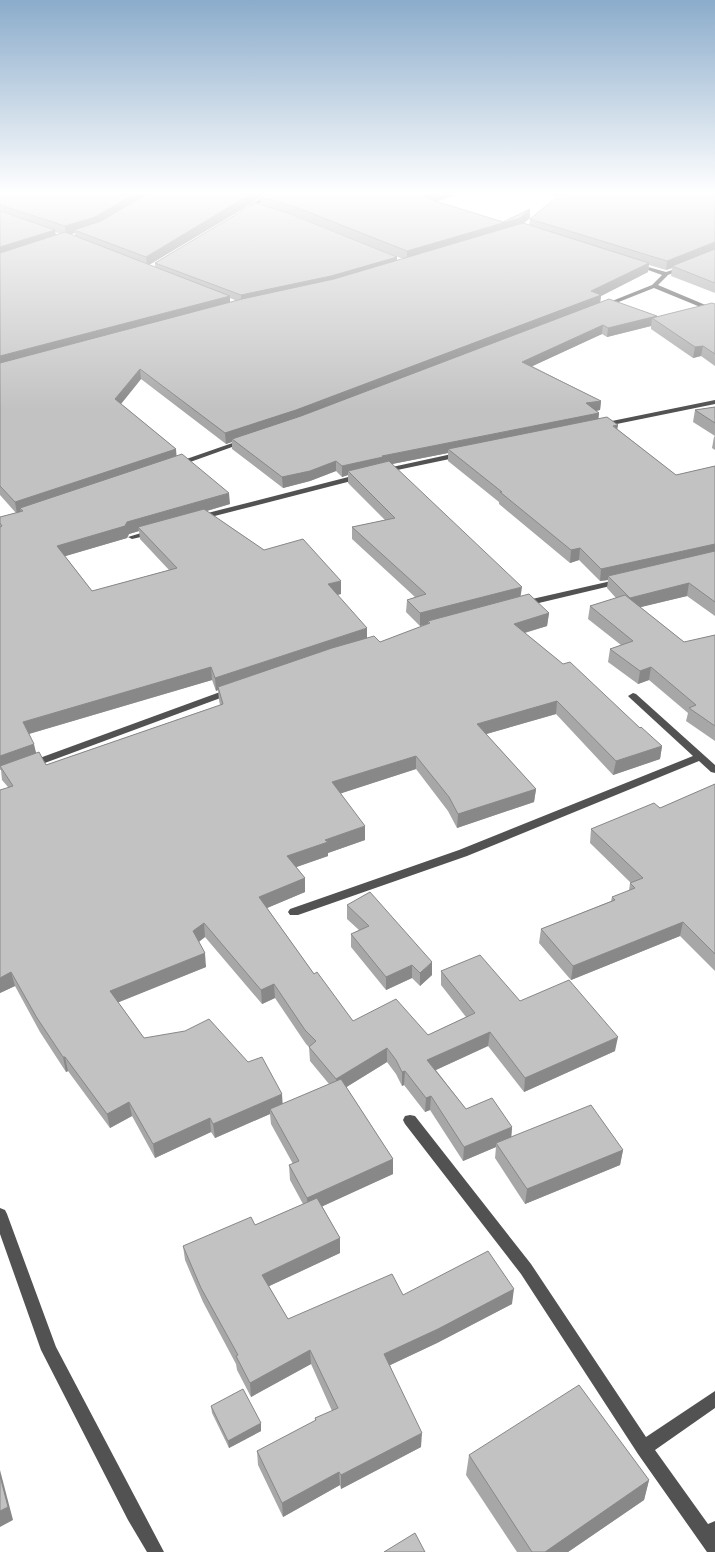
<svg xmlns="http://www.w3.org/2000/svg" width="715" height="1552" font-family="Figtree,sans-serif">
	<style>
		.lines { fill: none; stroke-linecap: round; stroke-linejoin: round }
		.minor { fill: #525252; fill-rule: evenodd }
		.wall { fill: #a7a7a7; fill-rule: evenodd }
		.shaded-wall { fill: #888 }
		.building { fill: #c2c2c2; stroke: #888 }
	</style>
	<rect width="100%" height="100%" fill="#fff"/>
	<g class="lines">
		<g class="minor">
			<polygon points="269,192 275,192 248,212 244,212 244,210"/>
			<polygon points="634,263 666,272 685,266 685,268 668,275 658,285 715,309 715,313 654,288 606,307 602,307 602,305 652,285 662,275 634,265"/>
			<polygon points="715,400 715,404 602,427 599,425 602,423"/>
			<polygon points="244,439 248,441 246,442 179,466 172,464"/>
			<polygon points="461,452 464,452 464,456 383,473 379,471 383,469"/>
			<polygon points="360,474 364,476 363,478 199,520 195,518 196,516"/>
			<polygon points="151,530 155,532 154,534 132,539 128,537"/>
			<polygon points="620,579 623,579 623,583 522,607 518,604 519,602"/>
			<polygon points="231,688 234,689 236,691 234,693 34,767 26,767 25,765 26,763"/>
			<polygon points="633,693 636,694 715,765 715,773 711,772 699,761 467,856 298,915 290,915 288,912 290,909 459,850 693,756 630,698 628,696"/>
			<polygon points="410,1115 415,1116 531,1264 646,1437 715,1391 715,1408 655,1450 708,1524 715,1521 715,1552 707,1552 638,1454 521,1274 405,1124 403,1120 405,1116"/>
			<polygon points="0,1208 5,1210 7,1214 56,1347 164,1552 147,1552 128,1520 41,1350 0,1234"/>
		</g>
	</g>
	<g class="wall">
		<path d="M 0,192 L 466,192 L 436,201 L 503,222 L 530,218 L 523,224 L 529,226 L 530,219 L 715,192 L 715,293 L 671,276 L 672,268 L 666,270 L 649,265 L 648,272 L 601,296 L 600,302 L 657,317 L 715,304 L 715,366 L 701,356 L 693,358 L 651,329 L 651,326 L 607,337 L 602,334 L 532,366 L 601,401 L 600,410 L 596,411 L 599,413 L 598,419 L 618,425 L 617,429 L 676,475 L 715,466 L 715,616 L 687,596 L 640,607 L 684,642 L 715,635 L 715,741 L 686,721 L 688,713 L 649,680 L 638,684 L 608,662 L 610,649 L 621,645 L 588,619 L 590,606 L 616,598 L 607,588 L 608,580 L 600,581 L 579,560 L 570,563 L 499,504 L 499,502 L 448,461 L 448,453 L 392,464 L 521,597 L 549,613 L 547,626 L 525,633 L 662,746 L 660,759 L 613,775 L 556,714 L 486,734 L 536,789 L 534,802 L 457,828 L 448,811 L 416,769 L 341,793 L 365,840 L 328,853 L 328,856 L 296,867 L 305,878 L 305,892 L 267,908 L 314,974 L 353,1021 L 428,1035 L 466,1017 L 441,985 L 441,971 L 520,1001 L 615,1051 L 524,1092 L 488,1046 L 436,1070 L 466,1109 L 512,1127 L 511,1137 L 623,1150 L 620,1165 L 525,1204 L 495,1158 L 496,1147 L 463,1161 L 430,1110 L 425,1112 L 404,1085 L 402,1086 L 396,1074 L 387,1062 L 346,1087 L 393,1159 L 393,1174 L 322,1206 L 340,1238 L 340,1253 L 269,1286 L 288,1319 L 403,1295 L 512,1304 L 437,1343 L 390,1365 L 421,1447 L 341,1489 L 340,1485 L 283,1517 L 258,1465 L 257,1451 L 315,1421 L 315,1418 L 332,1411 L 311,1364 L 251,1397 L 237,1370 L 236,1364 L 203,1302 L 185,1260 L 183,1246 L 255,1225 L 303,1204 L 290,1180 L 289,1165 L 293,1164 L 271,1124 L 270,1114 L 215,1138 L 211,1132 L 155,1158 L 132,1116 L 110,1128 L 68,1071 L 66,1072 L 40,1032 L 15,986 L 0,993 L 8,787 L 2,780 L 1,770 L 0,770 L 0,517 L 16,513 L 0,495 ZM 264,194 L 261,197 L 261,205 L 155,263 L 155,267 L 149,265 L 251,204 ZM 290,214 L 294,215 L 403,259 L 397,260 L 397,257 ZM 55,232 L 61,234 L 56,235 ZM 75,233 L 75,236 L 70,234 ZM 230,298 L 237,301 L 230,303 ZM 141,379 L 226,444 L 232,442 L 232,449 L 283,488 L 310,481 L 336,471 L 342,477 L 348,475 L 348,483 L 385,520 L 352,527 L 352,539 L 415,597 L 407,600 L 406,612 L 420,626 L 428,624 L 380,642 L 367,638 L 337,595 L 341,594 L 264,550 L 207,511 L 230,504 L 176,456 L 176,449 L 121,404 ZM 139,531 L 140,539 L 169,570 L 92,591 L 65,556 L 127,538 L 129,534 ZM 212,680 L 216,691 L 218,690 L 219,700 L 220,705 L 46,765 L 36,753 L 29,734 ZM 205,937 L 262,1004 L 275,998 L 306,1044 L 309,1047 L 310,1061 L 329,1084 L 283,1104 L 144,1038 L 118,1002 L 206,967 L 199,942 Z"/>
		<polygon points="540,192 561,192 556,197"/>
		<polygon points="715,407 715,436 693,422 695,410"/>
		<polygon points="715,436 715,450 712,448 714,437"/>
		<polygon points="715,784 715,971 680,936 571,980 539,943 541,929 611,901 612,897 629,891 630,883 631,883 590,843 591,829 660,808"/>
		<polygon points="347,905 432,975 420,986 412,978 386,990 351,947 351,934 359,930 347,919"/>
		<polygon points="211,1406 261,1431 229,1448 212,1413"/>
		<polygon points="469,1455 649,1480 644,1500 568,1552 517,1552 466,1475"/>
	</g>
	<g class="shaded-wall">
		<polygon points="138,192 154,192 96,226 74,230 75,233 66,235 65,226"/>
		<polygon points="254,192 266,192 251,204 147,266 146,257"/>
		<polygon points="437,192 466,192 422,206 422,197"/>
		<polygon points="556,192 561,192 556,197"/>
		<polygon points="530,209 530,218 519,227 407,260 407,251 520,218"/>
		<polygon points="55,230 56,239 0,256 0,247"/>
		<polygon points="715,242 715,251 672,266 672,268 666,270 667,261"/>
		<polygon points="397,257 397,264 241,302 241,295"/>
		<polygon points="649,263 648,272 601,296 600,304 296,421 232,439 232,442 226,444 225,433 591,291"/>
		<polygon points="230,296 230,306 0,367 0,356"/>
		<polygon points="657,316 657,321 652,318 651,326 607,337 608,328"/>
		<polygon points="603,325 602,334 522,371 522,362"/>
		<polygon points="703,346 701,356 693,358 695,347"/>
		<polygon points="140,369 141,379 116,410 115,399"/>
		<polygon points="601,401 600,410 585,413 586,403"/>
		<polygon points="599,413 598,423 448,449 448,453 382,466 348,471 348,475 342,477 342,466 382,456"/>
		<polygon points="618,425 616,436 613,426"/>
		<polygon points="176,449 177,461 23,511 20,508 21,512 17,514 15,502"/>
		<polygon points="336,461 336,471 310,481 283,488 282,477"/>
		<polygon points="229,493 230,504 141,530 138,527 139,531 129,534 127,538 59,558 57,546 127,522"/>
		<polygon points="715,544 715,556 608,576 608,580 600,581 601,569"/>
		<polygon points="580,548 579,560 570,563 571,550"/>
		<polygon points="341,581 341,594 328,597 328,584"/>
		<polygon points="689,583 687,596 629,610 630,598"/>
		<polygon points="522,587 520,600 428,621 428,624 420,626 420,613"/>
		<polygon points="549,613 547,626 513,636 514,624"/>
		<polygon points="367,628 367,641 218,687 218,690 216,691 215,678"/>
		<polygon points="211,667 212,680 25,735 23,722"/>
		<polygon points="651,667 649,680 638,684 640,671"/>
		<polygon points="557,701 556,714 476,737 477,724"/>
		<polygon points="34,744 37,757 0,767 0,756"/>
		<polygon points="662,746 660,759 613,775 616,761"/>
		<polygon points="416,756 416,769 333,796 332,782"/>
		<polygon points="536,789 534,802 457,828 458,814"/>
		<polygon points="365,826 365,840 328,853 328,856 288,870 287,856 325,840"/>
		<polygon points="305,878 305,892 260,911 259,897"/>
		<polygon points="683,922 680,936 571,980 573,966"/>
		<polygon points="204,923 205,937 194,945 193,931"/>
		<polygon points="205,953 206,967 112,1005 110,991"/>
		<polygon points="432,962 432,975 420,986 420,973"/>
		<polygon points="412,965 412,978 386,990 386,977"/>
		<polygon points="11,972 15,986 0,993 0,978"/>
		<polygon points="274,984 275,998 262,1004 261,990"/>
		<polygon points="490,1032 488,1046 427,1074 427,1060"/>
		<polygon points="618,1037 615,1051 524,1092 525,1078"/>
		<polygon points="387,1048 387,1062 337,1093 336,1079"/>
		<polygon points="63,1057 65,1057 68,1071 66,1072"/>
		<polygon points="405,1071 404,1085 402,1086 402,1072"/>
		<polygon points="282,1094 283,1109 270,1109 270,1114 215,1138 213,1124"/>
		<polygon points="431,1096 430,1110 425,1112 426,1098"/>
		<polygon points="129,1102 132,1116 110,1128 107,1114"/>
		<polygon points="210,1118 211,1132 155,1158 153,1144"/>
		<polygon points="512,1127 511,1141 496,1143 496,1147 463,1161 464,1147"/>
		<polygon points="623,1150 620,1165 525,1204 527,1189"/>
		<polygon points="393,1159 393,1174 308,1213 307,1198"/>
		<polygon points="340,1238 340,1253 263,1289 262,1275"/>
		<polygon points="514,1289 512,1304 437,1343 384,1368 384,1354"/>
		<polygon points="310,1350 311,1364 251,1397 250,1383"/>
		<polygon points="261,1423 261,1431 229,1448 228,1441"/>
		<polygon points="422,1433 421,1447 341,1489 341,1475"/>
		<polygon points="0,1470 13,1520 0,1527"/>
		<polygon points="339,1472 340,1485 283,1517 282,1503"/>
		<polygon points="649,1480 644,1500 568,1552 545,1552"/>
	</g>
	<g class="building">
		<polygon points="0,192 138,192 95,217 65,226 0,205"/>
		<polygon points="151,192 254,192 146,257 74,230 101,221"/>
		<polygon points="266,192 437,192 422,197 503,222 530,209 520,218 407,251 293,206 261,197"/>
		<polygon points="564,192 715,192 715,242 667,261 530,219 559,195"/>
		<polygon points="255,203 288,213 397,257 331,276 241,295 155,263"/>
		<polygon points="0,211 55,230 0,247"/>
		<polygon points="523,223 649,263 591,291 601,295 296,410 225,433 140,369 115,399 176,449 15,502 0,486 0,363 242,299 334,279"/>
		<polygon points="65,232 230,296 0,356 0,253"/>
		<polygon points="715,249 715,283 672,266"/>
		<polygon points="609,299 657,316 608,328 603,325 522,362 601,401 586,403 599,413 382,456 383,457 342,466 336,461 310,471 282,477 232,439 301,416"/>
		<polygon points="712,303 715,304 715,354 703,346 695,347 652,318"/>
		<polygon points="715,407 715,423 695,410"/>
		<polygon points="607,417 618,425 613,426 676,475 715,466 715,544 601,569 580,548 571,550 500,492 502,492 448,449"/>
		<polygon points="182,454 229,493 127,522 125,526 57,546 92,591 177,568 138,527 204,509 264,550 303,539 341,581 328,584 367,628 215,678 211,667 23,722 34,744 0,756 0,527 2,526 0,523 0,517 23,511 20,508"/>
		<polygon points="389,461 522,587 420,613 407,600 426,594 352,527 395,518 348,471"/>
		<polygon points="715,551 715,602 689,583 630,598 608,576"/>
		<polygon points="529,594 549,613 514,624 563,664 570,662 640,728 641,727 662,746 616,761 557,701 477,724 536,789 458,814 449,797 416,756 332,782 365,826 325,840 328,842 287,856 305,878 259,897 314,974 317,972 353,1021 396,999 428,1035 475,1013 441,971 480,955 520,1001 569,980 618,1037 525,1078 490,1032 427,1060 466,1109 492,1098 512,1127 464,1147 431,1096 426,1098 405,1071 402,1072 396,1060 387,1048 336,1079 309,1047 316,1041 305,1030 274,984 261,990 204,923 193,931 205,953 110,991 144,1038 185,1031 209,1019 248,1062 262,1057 282,1094 213,1124 210,1118 153,1144 129,1102 107,1114 65,1057 63,1057 37,1018 11,972 0,978 0,790 13,786 0,766 39,752 46,765 223,704 218,687 332,648 374,636 380,642 430,623 428,621"/>
		<polygon points="625,595 684,642 715,635 715,726 689,708 696,705 651,667 640,671 610,649 633,641 590,606"/>
		<polygon points="715,784 715,954 683,922 573,966 541,929 615,900 612,897 635,888 630,883 643,878 591,829 654,803 660,808"/>
		<polygon points="370,892 432,962 420,973 412,965 386,977 351,934 369,926 347,905"/>
		<polygon points="341,1079 393,1159 307,1198 289,1165 299,1161 270,1109"/>
		<polygon points="591,1105 623,1150 527,1189 496,1143"/>
		<polygon points="317,1198 340,1238 262,1275 288,1319 392,1274 403,1295 488,1251 514,1289 438,1329 384,1354 422,1433 341,1475 339,1472 282,1503 257,1451 316,1420 315,1418 338,1408 310,1350 250,1383 236,1356 238,1355 201,1288 183,1246 251,1217 255,1225"/>
		<polygon points="579,1385 649,1480 545,1552 532,1552 469,1455"/>
		<polygon points="243,1389 261,1423 228,1441 211,1406"/>
		<polygon points="0,1476 8,1507 0,1511"/>
		<polygon points="415,1533 425,1552 384,1552"/>
	</g>
	<linearGradient id="sky" x2="0" y2="1"><stop stop-color="#8baccb"/><stop offset="0.47" stop-color="#fff"/><stop offset="1" stop-color="#fff" stop-opacity="0"/></linearGradient>
	<rect width="715" height="410" fill="url(#sky)"/>
</svg>
